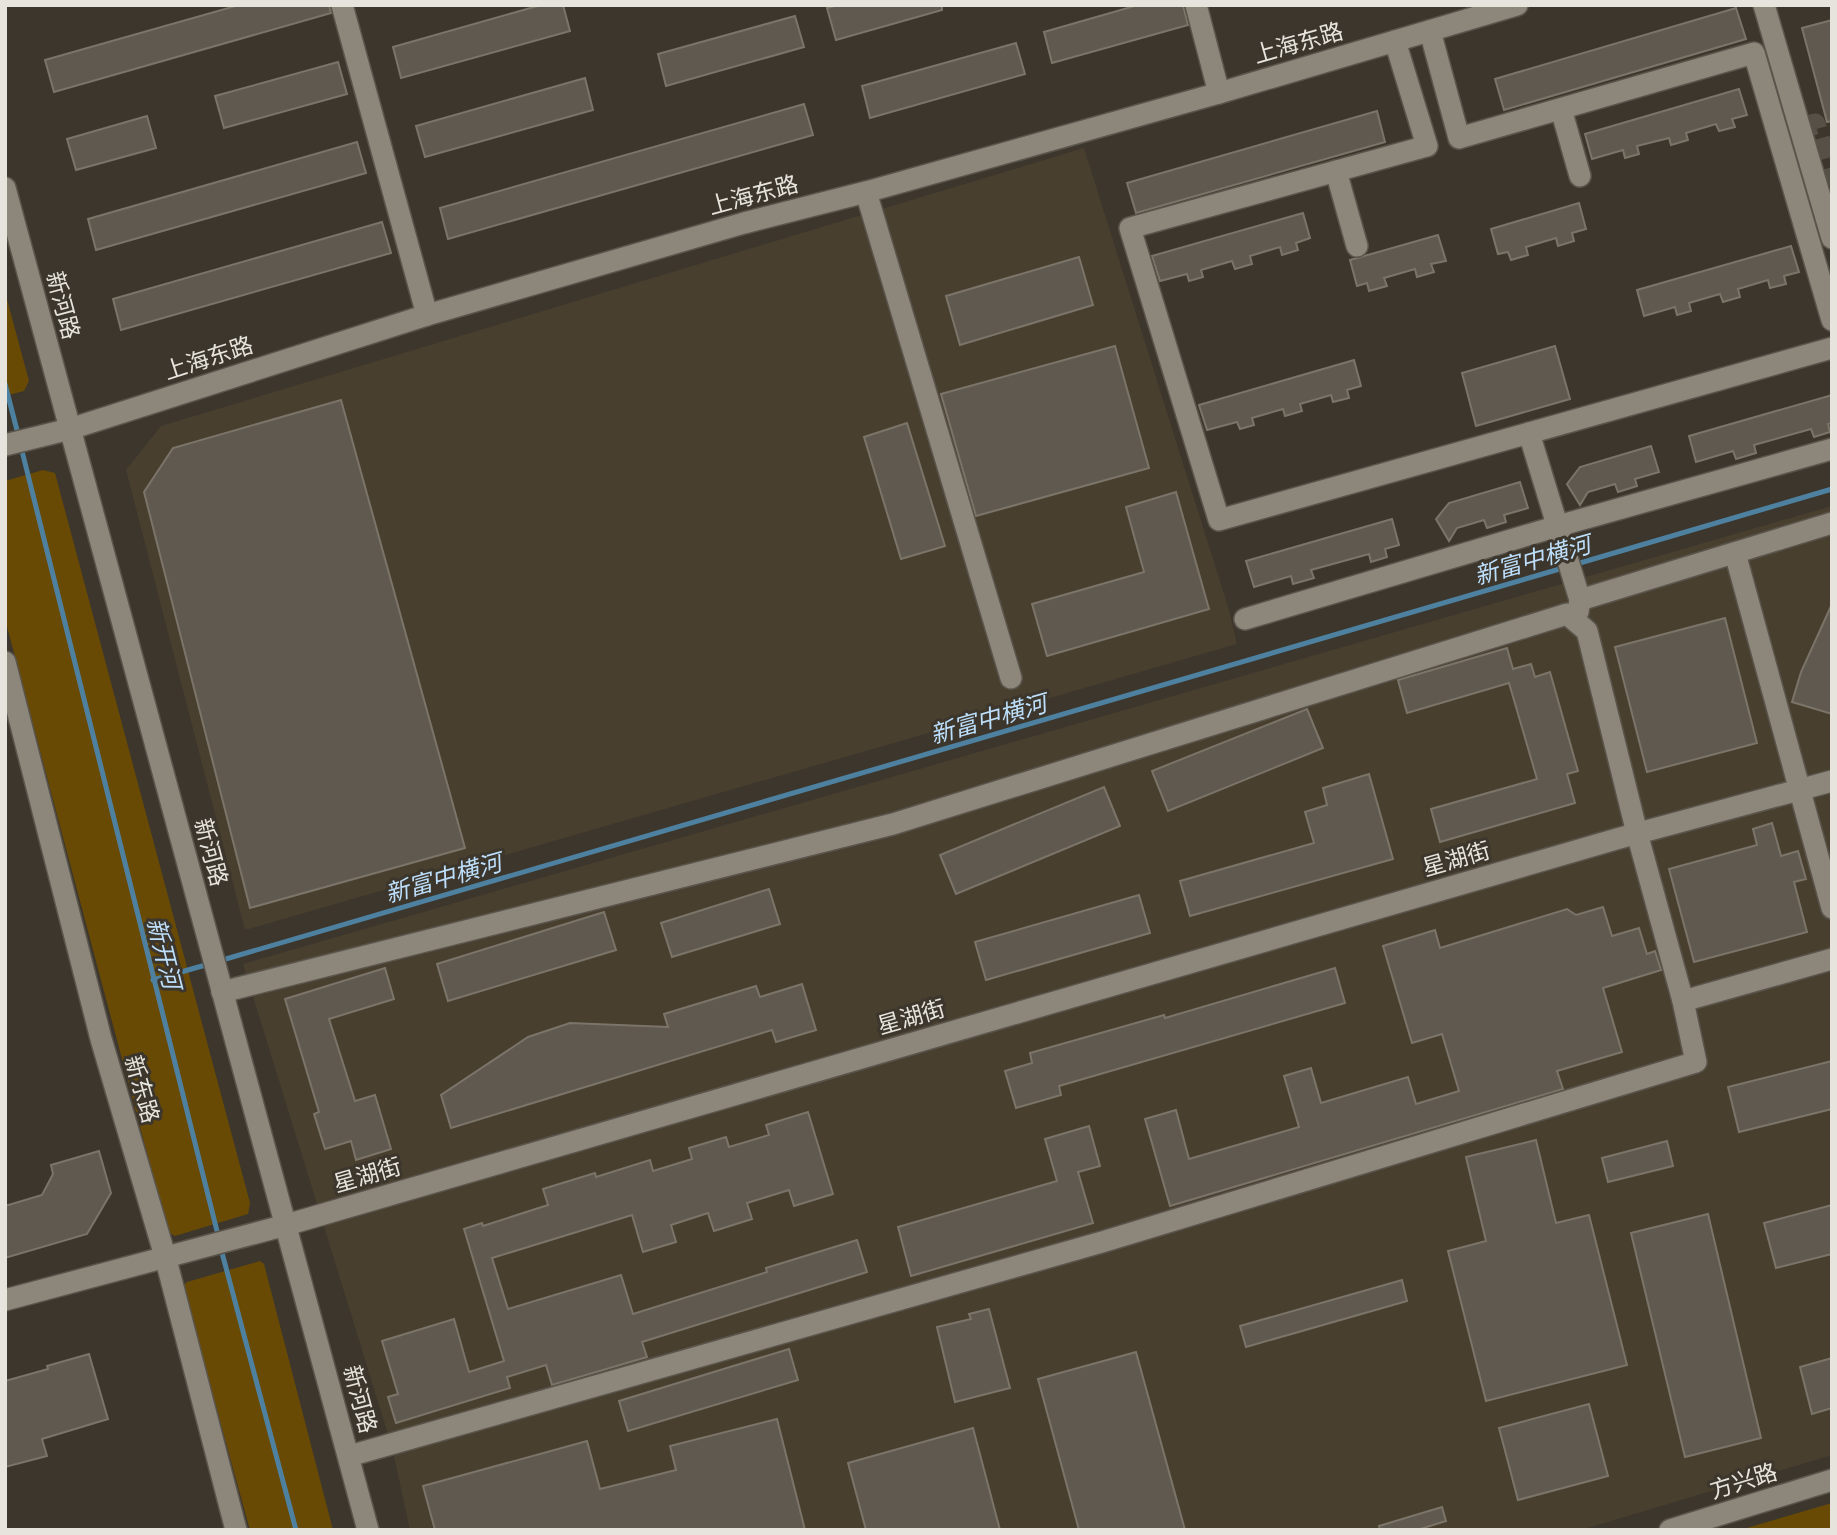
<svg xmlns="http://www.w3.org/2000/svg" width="1837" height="1535" font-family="'Exo 2','Noto Sans SC',sans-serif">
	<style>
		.built { fill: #483f2f }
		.green { fill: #694a05 }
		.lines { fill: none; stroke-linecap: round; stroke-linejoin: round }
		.stream { stroke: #4e81a0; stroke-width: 5 }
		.building { fill: #60594f; stroke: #7b7469; stroke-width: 2 }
		.minor-tunnel { stroke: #565047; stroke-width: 21; stroke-dasharray: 21 10; stroke-linecap: butt }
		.minor-casing { stroke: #5a554c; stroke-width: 24 }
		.minor { stroke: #8d867b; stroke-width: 21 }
		.labels { text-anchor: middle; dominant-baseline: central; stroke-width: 6; stroke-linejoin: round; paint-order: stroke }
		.street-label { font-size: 23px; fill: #e7e4dd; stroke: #3c362c }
		.water-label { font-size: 24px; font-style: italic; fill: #bddffb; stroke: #3c362c }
	</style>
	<rect width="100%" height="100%" fill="#3c362c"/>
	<g class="built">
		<polygon points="1084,148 1229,610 1237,644 245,930 126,470 161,426"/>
		<polygon points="1832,506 1832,1455 1581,1530 410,1530 392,1447 243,964"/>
	</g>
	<g class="green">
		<polygon points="5,292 29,381 24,391 5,396"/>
		<polygon points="43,470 55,473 250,1203 248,1214 175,1236 168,1232 5,619 5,481"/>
		<polygon points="260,1261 264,1264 333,1530 250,1530 183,1286 187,1282"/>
		<polygon points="1832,1503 1832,1530 1740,1530"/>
	</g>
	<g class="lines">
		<g class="stream">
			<polyline points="5,384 19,438"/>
			<polyline points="21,447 219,1239"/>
			<polyline points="1573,565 1832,489"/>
			<polyline points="219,961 1563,568"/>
			<polyline points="153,980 209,964"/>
			<polyline points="221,1249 296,1530"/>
		</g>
	</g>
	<g class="building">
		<polygon points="239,5 329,5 331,13 54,92 45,60"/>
		<polygon points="541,5 563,5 570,31 401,78 393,47"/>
		<polygon points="838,5 942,5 942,10 836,40 827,8"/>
		<polygon points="1138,5 1183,5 1188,25 1052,63 1044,32"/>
		<polygon points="1736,8 1746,39 1504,110 1495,79"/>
		<polygon points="795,16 804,47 666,86 658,54"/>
		<polygon points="1832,20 1832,121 1827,122 1802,28"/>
		<polygon points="1016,43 1025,74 870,118 862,86"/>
		<polygon points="338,62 347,94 224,128 215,96"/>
		<polygon points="585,78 593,110 425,157 416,126"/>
		<polygon points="1739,89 1747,115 1732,119 1735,127 1719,131 1716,124 1686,133 1688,140 1671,145 1669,138 1637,146 1639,154 1625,158 1623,150 1592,159 1585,134"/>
		<polygon points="804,104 813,135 448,239 440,208"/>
		<polygon points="1377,111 1385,142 1136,213 1127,183"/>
		<polygon points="147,116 156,148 76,170 67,139"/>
		<polygon points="357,142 366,173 96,250 88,219"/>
		<polygon points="1579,203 1586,229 1572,233 1574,241 1558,246 1556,238 1526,247 1528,255 1511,260 1508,252 1498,254 1491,229"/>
		<polygon points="1303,213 1310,238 1296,243 1298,250 1282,255 1280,247 1250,256 1252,264 1235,269 1232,261 1201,270 1203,277 1189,281 1187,274 1160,281 1152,256"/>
		<polygon points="382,222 391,253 121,330 113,299"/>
		<polygon points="1438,235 1446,261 1431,264 1434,272 1417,277 1415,269 1384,278 1387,286 1369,291 1367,283 1357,286 1350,260"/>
		<polygon points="1791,246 1799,272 1784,276 1786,284 1770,288 1768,280 1738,289 1740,297 1723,302 1720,294 1689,303 1691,311 1677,315 1675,307 1644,316 1637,290"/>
		<polygon points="1079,257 1093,305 960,345 946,296"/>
		<polygon points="1115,346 1149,468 976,516 941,394"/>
		<polygon points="1555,346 1570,399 1476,426 1462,373"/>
		<polygon points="1354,360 1361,386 1347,390 1349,398 1333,402 1331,395 1300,404 1302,411 1285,416 1283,409 1252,418 1254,425 1240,429 1237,422 1207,430 1199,405"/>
		<polygon points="1832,395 1832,423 1828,424 1830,432 1814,437 1811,429 1754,445 1756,453 1736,459 1733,451 1696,462 1689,436"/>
		<polygon points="341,400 465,848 250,908 144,492 173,448"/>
		<polygon points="907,423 945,546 901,559 864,437"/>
		<polygon points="1651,446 1659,472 1635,479 1637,486 1618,492 1615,484 1588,492 1580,505 1567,484 1580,467"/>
		<polygon points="1520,482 1528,508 1504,515 1506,522 1487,528 1484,520 1457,528 1449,541 1436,519 1449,503"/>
		<polygon points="1176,492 1209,609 1047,656 1032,604 1144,572 1126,507"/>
		<polygon points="1392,519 1399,545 1385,549 1387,557 1371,562 1369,554 1311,570 1314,578 1293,584 1291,576 1254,587 1246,561"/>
		<polygon points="1832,604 1832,714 1792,702 1801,672"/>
		<polygon points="1725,618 1757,743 1647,772 1615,647"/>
		<polygon points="1507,648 1513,669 1531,664 1535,677 1550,672 1578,771 1567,774 1575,803 1440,842 1431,809 1537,779 1509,683 1407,713 1398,680"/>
		<polygon points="1307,709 1323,748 1168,811 1152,771"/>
		<polygon points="1369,774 1393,859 1190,916 1180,881 1314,843 1305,812 1327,805 1323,788"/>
		<polygon points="1104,787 1120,826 956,894 940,855"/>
		<polygon points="1772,823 1781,856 1798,851 1806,879 1794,882 1807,932 1694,962 1669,869 1757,845 1753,829"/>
		<polygon points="769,889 780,924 672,957 661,923"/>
		<polygon points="1139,895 1150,933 986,980 975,942"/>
		<polygon points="1603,907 1612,936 1639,928 1647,954 1655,951 1661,970 1603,988 1622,1052 1557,1071 1563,1089 1170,1206 1145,1119 1176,1110 1189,1159 1299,1127 1284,1076 1311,1068 1321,1103 1408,1077 1416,1104 1459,1091 1442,1034 1412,1043 1383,946 1435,930 1440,948 1567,909 1576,915"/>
		<polygon points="604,912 616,950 448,1001 437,964"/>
		<polygon points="385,968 394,999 329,1019 355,1101 375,1095 391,1149 356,1160 351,1141 325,1149 314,1114 319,1112 285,999"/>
		<polygon points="1335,968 1345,1003 1059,1086 1061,1095 1016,1108 1005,1071 1032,1063 1030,1053 1164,1015 1165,1018"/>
		<polygon points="802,984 816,1030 776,1042 772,1030 451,1128 441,1095 528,1037 570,1023 668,1027 664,1014 756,986 760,997"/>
		<polygon points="1832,1061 1832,1109 1739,1132 1728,1087"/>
		<polygon points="808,1112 833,1194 794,1206 789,1190 747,1203 752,1219 714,1231 708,1213 671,1225 676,1242 643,1252 632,1215 492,1258 508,1309 621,1275 633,1314 767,1272 766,1268 857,1240 867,1272 642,1342 647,1357 552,1385 546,1365 507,1377 510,1388 396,1423 388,1397 398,1394 382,1341 454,1319 469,1372 504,1361 464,1229 482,1223 483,1226 548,1205 543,1189 595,1173 596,1177 650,1160 653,1171 692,1159 689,1148 726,1137 729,1147 769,1135 766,1125"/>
		<polygon points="1089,1126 1100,1166 1078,1172 1093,1223 911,1276 898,1227 1057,1181 1045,1139"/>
		<polygon points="1536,1140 1556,1223 1589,1215 1627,1365 1486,1401 1448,1251 1486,1241 1466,1157"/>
		<polygon points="1667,1141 1673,1166 1608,1182 1602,1158"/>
		<polygon points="99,1151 111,1193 87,1234 5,1258 5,1206 42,1195 53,1174 51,1165"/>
		<polygon points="1832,1205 1832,1254 1776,1268 1764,1223"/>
		<polygon points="1708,1214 1761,1438 1685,1457 1631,1233"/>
		<polygon points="1402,1280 1407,1301 1246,1347 1240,1326"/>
		<polygon points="989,1309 1010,1388 955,1402 937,1327 971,1319 969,1314"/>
		<polygon points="789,1349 798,1380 628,1431 619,1401"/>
		<polygon points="1136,1352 1185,1530 1079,1530 1038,1379"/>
		<polygon points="89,1354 108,1419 42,1439 47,1456 5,1467 5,1381 48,1369 47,1366"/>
		<polygon points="1832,1358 1832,1408 1812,1414 1800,1367"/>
		<polygon points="1589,1404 1608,1476 1518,1500 1499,1428"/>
		<polygon points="777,1419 805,1530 435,1530 423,1486 587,1441 600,1489 676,1470 670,1446"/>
		<polygon points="973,1428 1000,1530 866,1530 848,1463"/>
		<polygon points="1442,1507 1446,1521 1417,1530 1380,1530 1379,1526"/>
	</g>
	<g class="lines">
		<polyline class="minor-tunnel" points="1800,129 1815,124 1832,185"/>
		<defs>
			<g id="minor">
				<polyline points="342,5 427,315"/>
				<polyline points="1196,5 1219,93"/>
				<polyline points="1764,5 1832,238"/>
				<polyline points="1430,31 1459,138 1754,53 1832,320"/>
				<polyline points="1395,41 1427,146 1130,228 1219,520 1832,348"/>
				<polyline points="1561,109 1580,176"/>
				<polyline points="1336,171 1357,246"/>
				<polyline points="5,188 368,1530"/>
				<polyline points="866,192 1011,678"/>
				<polyline points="1529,433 1580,600 1578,612"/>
				<polyline points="5,445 70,429 427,315 744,223 866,192 1219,93 1517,5"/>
				<polyline points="1735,553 1832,908"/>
				<polyline points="1580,600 1832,523"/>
				<polyline points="1245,619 1558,526 1832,449"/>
				<polyline points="5,662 101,1039 165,1256 236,1530"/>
				<polyline points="222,992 893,824 1567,614 1587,631 1637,833 1683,1001 1696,1062 1102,1242 349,1456"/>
				<polyline points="1683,1001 1832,959"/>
				<polyline points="5,1300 286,1225 1620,838 1832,781"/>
				<polyline points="1670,1530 1832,1480"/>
			</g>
		</defs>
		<use href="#minor" class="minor-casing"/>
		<use href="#minor" class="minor"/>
	</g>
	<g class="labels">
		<g class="street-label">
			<text transform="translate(1298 42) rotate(-16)">上海东路</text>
			<text transform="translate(753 194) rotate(-15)">上海东路</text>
			<text transform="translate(64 305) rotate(75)">新河路</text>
			<text transform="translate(208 357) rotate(-18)">上海东路</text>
			<text transform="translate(212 852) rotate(75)">新河路</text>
			<text transform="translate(1456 858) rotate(-16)">星湖街</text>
			<text transform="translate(911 1016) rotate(-16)">星湖街</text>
			<text transform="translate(143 1089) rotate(74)">新东路</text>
			<text transform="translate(367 1174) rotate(-16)">星湖街</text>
			<text transform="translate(361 1399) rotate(75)">新河路</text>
			<text transform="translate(1743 1480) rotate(-17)">方兴路</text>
		</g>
		<g class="water-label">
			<text transform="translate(1532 559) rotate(-16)">新富中横河</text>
			<text transform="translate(988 718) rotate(-16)">新富中横河</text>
			<text transform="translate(443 877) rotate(-16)">新富中横河</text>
			<text transform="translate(165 953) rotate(76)">新开河</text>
		</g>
	</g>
	<rect width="1837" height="1535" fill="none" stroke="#e7e4dd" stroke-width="14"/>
</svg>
